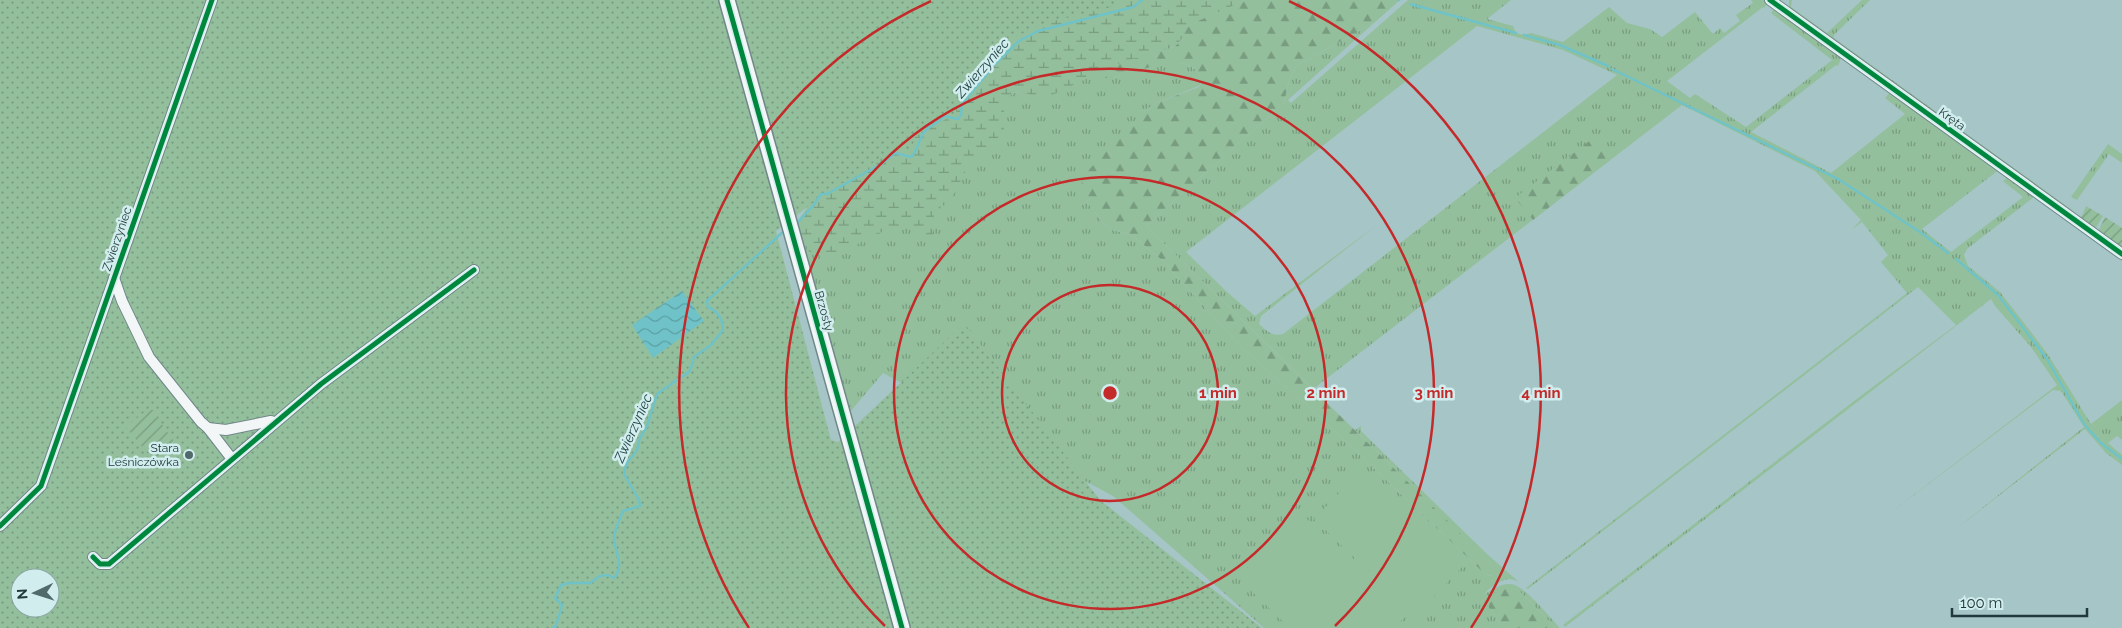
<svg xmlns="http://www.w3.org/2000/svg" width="2122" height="628" font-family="Raleway,sans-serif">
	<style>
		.grass { fill: url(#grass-tufts); fill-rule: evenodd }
		.forest { fill: url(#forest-firs) }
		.wetland { fill: url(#wetland-marsh) }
		.park { fill: url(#park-dots); fill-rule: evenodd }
		.garden { fill: url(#garden-furrows) }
		.pitch { fill: #94bf9c }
		.water { fill: url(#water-waves) }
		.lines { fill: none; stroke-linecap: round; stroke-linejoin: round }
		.stream { stroke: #6fc3c8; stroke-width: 2.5 }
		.street-casing { stroke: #70888a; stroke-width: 12 }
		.secondary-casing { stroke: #70888a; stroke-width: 18 }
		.street { stroke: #f2f6f7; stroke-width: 10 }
		.secondary { stroke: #f2f6f7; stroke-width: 15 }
		.cycleway-casing { stroke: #d1edee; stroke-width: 8 }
		.cycleway { stroke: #00873e; stroke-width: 5 }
		.ring { fill: none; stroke: #c42a2a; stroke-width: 2.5 }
		.poi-dot { fill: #506a6b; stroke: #d1edee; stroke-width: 2 }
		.labels { text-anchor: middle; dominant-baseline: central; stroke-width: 5; stroke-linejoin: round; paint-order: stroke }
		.street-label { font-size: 12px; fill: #21393a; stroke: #d1edee }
		.poi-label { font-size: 12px; fill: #21393a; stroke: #d1edee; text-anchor: end }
		.water-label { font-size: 14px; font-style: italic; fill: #234445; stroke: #d1edee }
		.centre { fill: #c42a2a; stroke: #d1edee; stroke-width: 2.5 }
		.ring-label { font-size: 15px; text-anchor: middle; font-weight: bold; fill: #c42a2a; stroke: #d1edee; stroke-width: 5; stroke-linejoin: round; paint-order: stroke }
	</style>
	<defs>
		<pattern id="grass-tufts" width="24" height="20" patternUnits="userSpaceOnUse" patternTransform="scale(1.25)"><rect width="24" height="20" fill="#94bf9c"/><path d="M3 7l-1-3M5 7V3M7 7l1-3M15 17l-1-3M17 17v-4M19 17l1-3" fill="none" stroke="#789c80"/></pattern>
		<pattern id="forest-firs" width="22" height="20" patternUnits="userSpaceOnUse" patternTransform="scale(1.25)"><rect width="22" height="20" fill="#94bf9c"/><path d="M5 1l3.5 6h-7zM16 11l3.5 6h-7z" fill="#789c80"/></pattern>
		<pattern id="wetland-marsh" width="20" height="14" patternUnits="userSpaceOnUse" patternTransform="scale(1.25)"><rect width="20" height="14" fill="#94bf9c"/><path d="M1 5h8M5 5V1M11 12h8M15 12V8" fill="none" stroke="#789c80"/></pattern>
		<pattern id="park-dots" width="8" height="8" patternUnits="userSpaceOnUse" patternTransform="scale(1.25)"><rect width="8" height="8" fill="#94bf9c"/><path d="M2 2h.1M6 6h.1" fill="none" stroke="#789c80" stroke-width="1.8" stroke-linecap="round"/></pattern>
		<pattern id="garden-furrows" width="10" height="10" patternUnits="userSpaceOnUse" patternTransform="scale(1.25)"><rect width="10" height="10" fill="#94bf9c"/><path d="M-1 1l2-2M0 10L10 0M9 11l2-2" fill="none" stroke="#789c80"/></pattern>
		<pattern id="water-waves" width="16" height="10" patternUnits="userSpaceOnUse" patternTransform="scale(1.25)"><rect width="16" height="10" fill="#6fc3c8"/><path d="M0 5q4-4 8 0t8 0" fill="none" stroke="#5b9fa3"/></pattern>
	</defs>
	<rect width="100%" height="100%" fill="#a6c5c7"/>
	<g class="grass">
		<path d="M 1246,0 L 1193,23 L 1186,28 L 1181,40 L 1113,78 C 1136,70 1194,46 1202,82 L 1199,86 L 1159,102 L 1145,110 L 1083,196 L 1104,225 L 1112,230 L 1132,235 L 1163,261 L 1240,346 L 1320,417 L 1484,573 L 1490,576 L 1500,573 L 1355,430 L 1361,426 L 1361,431 L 1487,554 L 1519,582 C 1506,574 1493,585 1484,594 C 1492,590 1501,583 1510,584 C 1524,584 1550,618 1560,628 L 1556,628 L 1516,588 L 1489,604 L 1489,608 L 1503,628 L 1264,628 L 1113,496 L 883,373 L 850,412 L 801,245 L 858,156 Z"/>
		<path d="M 1408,0 L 1511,0 L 1487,19 L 1513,26 L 1516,33 L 1524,35 L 1531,33 L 1563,42 L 1609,7 L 1627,23 L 1650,29 L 1662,37 L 1695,12 L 1713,34 L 1720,28 L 1724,33 L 1740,21 L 1736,15 L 1753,3 L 1751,0 L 1764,0 L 1768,3 L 1764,8 L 1763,7 L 1667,81 L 1690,98 L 1695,94 L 1746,127 L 1832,60 L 1771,13 L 1775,7 L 1842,56 L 1838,66 L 1836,65 L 1751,132 L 1831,173 L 1905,114 L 1885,98 L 1891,91 L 2000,169 L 1922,229 L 1951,252 L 2023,197 L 2003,181 L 2009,176 L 2122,259 L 2122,261 L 2034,197 L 1967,249 L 1964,255 L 1968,266 L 2000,292 L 2031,332 L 2049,356 L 2091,424 L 2122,400 L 2122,440 L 2117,436 L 2108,443 L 2122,455 L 2122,465 L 2106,453 L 2085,429 L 1952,532 L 2084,427 L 2061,391 L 2053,390 L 1881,520 L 2057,385 L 2031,347 L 1995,306 L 1991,299 L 1565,627 L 1563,625 L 1858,398 L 1956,325 L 1918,287 L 1528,589 L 1526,588 L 1907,293 L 1881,262 L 1888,255 L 1862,222 L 1851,230 L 1861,220 L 1815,171 L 1682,105 L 1313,389 L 1146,226 L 1284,103 L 1289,80 L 1296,66 L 1374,23 L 1288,100 L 1291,103 ZM 1477,26 L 1563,50 L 1617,75 L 1283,334 C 1272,337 1267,331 1259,324 L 1261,316 L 1378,224 L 1255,316 L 1227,292 L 1186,252 Z"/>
		<polygon points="1789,0 1792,0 1791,7 1827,33 1862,0 1870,0 1834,35 1834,38 2072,210 2069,212 1789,8"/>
		<polygon points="2108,144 2122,154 2122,163 2109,154 2077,200 2071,197"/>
	</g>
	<g class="forest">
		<path d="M 1246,0 L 1400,0 L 1374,23 L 1296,66 L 1289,80 L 1284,103 L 1146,226 L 1501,573 C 1494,577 1491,577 1484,573 L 1320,417 L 1240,346 L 1163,261 L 1132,235 L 1112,230 L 1104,225 L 1083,196 L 1081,187 L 1083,176 L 1145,110 L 1159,102 L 1199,87 L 1202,82 C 1192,41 1129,79 1103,78 L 1098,73 L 1122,62 L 1174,47 L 1181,40 L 1186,28 L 1193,23 Z"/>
		<polygon points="1592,139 1610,160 1533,220 1515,198"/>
		<path d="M 1508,586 L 1516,588 L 1556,628 L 1503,628 L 1489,608 C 1488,595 1497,589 1508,586 Z"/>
	</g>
	<path class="wetland" d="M 1016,0 L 1246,0 L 1193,23 L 1186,28 L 1181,40 L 1174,47 L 1122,62 L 1048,97 L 1037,97 L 1019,91 L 1007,97 L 1004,109 L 1004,131 C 995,142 983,149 973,160 C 965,170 960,183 954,194 C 942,214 931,201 933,235 L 930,238 L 927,237 L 918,226 L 887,230 L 869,237 L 837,257 L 824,258 L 812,254 L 801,245 L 795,225 L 812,201 Z"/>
	<path class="park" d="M 0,0 L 1123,0 L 1108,8 L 1045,23 L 1015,37 L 957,103 L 956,113 L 915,137 L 911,153 L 902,148 L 895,148 L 810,205 L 776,231 L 831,440 L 838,442 L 964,323 L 1100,500 L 1262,628 L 0,628 ZM 20,578 L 50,578 L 50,608 L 20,608 Z"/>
	<g class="garden">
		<polygon points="2086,206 2103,216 2095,229 2081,218"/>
		<polygon points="2105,217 2122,228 2122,248 2098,232"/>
		<polygon points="147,410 154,410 158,415 158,419 178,447 157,465 126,427"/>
	</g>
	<g class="pitch">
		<polygon points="1363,468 1464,565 1415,616 1314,519"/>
		<polygon points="1301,513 1407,615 1394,628 1290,628 1238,578"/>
	</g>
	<polygon class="water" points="682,291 704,321 653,358 632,325"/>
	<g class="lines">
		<g class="stream">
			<polyline points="1398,0 1399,0"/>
			<polyline points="1410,4 1516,33"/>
			<polyline points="1524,35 1560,45 1608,66"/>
			<polyline points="1612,69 1838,179 1920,232 1948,253"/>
			<path d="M 795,225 L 813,206 L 821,194 L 827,194 L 881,164 L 895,153 L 911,157 C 919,150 918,138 926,130 C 932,124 939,123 944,116 L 958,119 L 961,115 L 962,104 L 995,64 L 1019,41 L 1038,31 L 1133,7 L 1142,0"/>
			<polyline points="1956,259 1998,295 2047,359 2084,424 2101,443 2122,459"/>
			<path d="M 552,628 L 556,626 L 562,605 L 555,598 L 561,585 L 569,583 L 590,583 L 600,576 L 608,575 L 614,578 C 625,565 615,553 614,538 C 614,530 620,519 623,511 L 640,506 L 639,500 L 624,474 L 626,464 L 637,450 L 640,438 L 647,426 L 657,394 L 690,371 L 694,357 L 711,345 L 723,330 C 722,319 719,312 708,307 L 707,301 L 785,230"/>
		</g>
		<defs>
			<g id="street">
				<polyline points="1770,0 2122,254"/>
				<polyline points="114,278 122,301 149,357 201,422 208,428 232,459"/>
				<polyline points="208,428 226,430 271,421 274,422"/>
				<polyline points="0,526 41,486 212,0"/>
				<polyline points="93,557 100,564 109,564 321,384 474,270"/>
			</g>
			<polyline id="secondary" points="727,0 902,628"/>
		</defs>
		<use href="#street" class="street-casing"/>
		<use href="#secondary" class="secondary-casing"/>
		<use href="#street" class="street"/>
		<use href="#secondary" class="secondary"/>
		<defs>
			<g id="cycleway">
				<polyline points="727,0 902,628"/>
				<polyline points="1770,0 2122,254"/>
				<polyline points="0,526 41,486 212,0"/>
				<polyline points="93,557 100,564 109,564 321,384 474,270"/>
			</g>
		</defs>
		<use href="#cycleway" class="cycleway-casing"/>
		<use href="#cycleway" class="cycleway"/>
	</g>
	<g class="ring">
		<circle cx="1110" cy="393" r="108"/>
		<circle cx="1110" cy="393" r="216"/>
		<path d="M885 626A324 324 0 1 1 1335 626"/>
		<path d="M749 628A431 431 0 0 1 931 1M1289 1A431 431 0 0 1 1471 628"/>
	</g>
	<circle class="poi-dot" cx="189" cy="455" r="5"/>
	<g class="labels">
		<g class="street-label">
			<text transform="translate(1952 119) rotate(36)">Kręta</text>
			<text transform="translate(117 239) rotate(-71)">Zwierzyniec</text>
			<text transform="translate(824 311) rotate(74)">Brzosty</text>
		</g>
		<g class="poi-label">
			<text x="179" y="448">Stara<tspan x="179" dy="14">Leśniczówka</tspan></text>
		</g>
		<g class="water-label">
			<text transform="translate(982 68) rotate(-49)">Zwierzyniec</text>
			<text transform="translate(633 428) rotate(-66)">Zwierzyniec</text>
		</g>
	</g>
	<circle cx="1110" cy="393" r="8" class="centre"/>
	<g class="ring-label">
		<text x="1218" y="398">1 min</text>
		<text x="1326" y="398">2 min</text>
		<text x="1434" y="398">3 min</text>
		<text x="1541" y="398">4 min</text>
	</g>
	<g transform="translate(35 593) rotate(266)"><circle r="24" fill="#d1edee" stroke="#8ba5a6"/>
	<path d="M0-4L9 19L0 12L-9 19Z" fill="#506a6b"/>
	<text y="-8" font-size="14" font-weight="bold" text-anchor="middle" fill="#21393a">N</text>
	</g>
	<path d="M1952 608v8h135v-8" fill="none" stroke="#21393a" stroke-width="2.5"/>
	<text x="1960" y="608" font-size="15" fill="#21393a" stroke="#d1edee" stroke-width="4" paint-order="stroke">100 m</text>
</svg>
